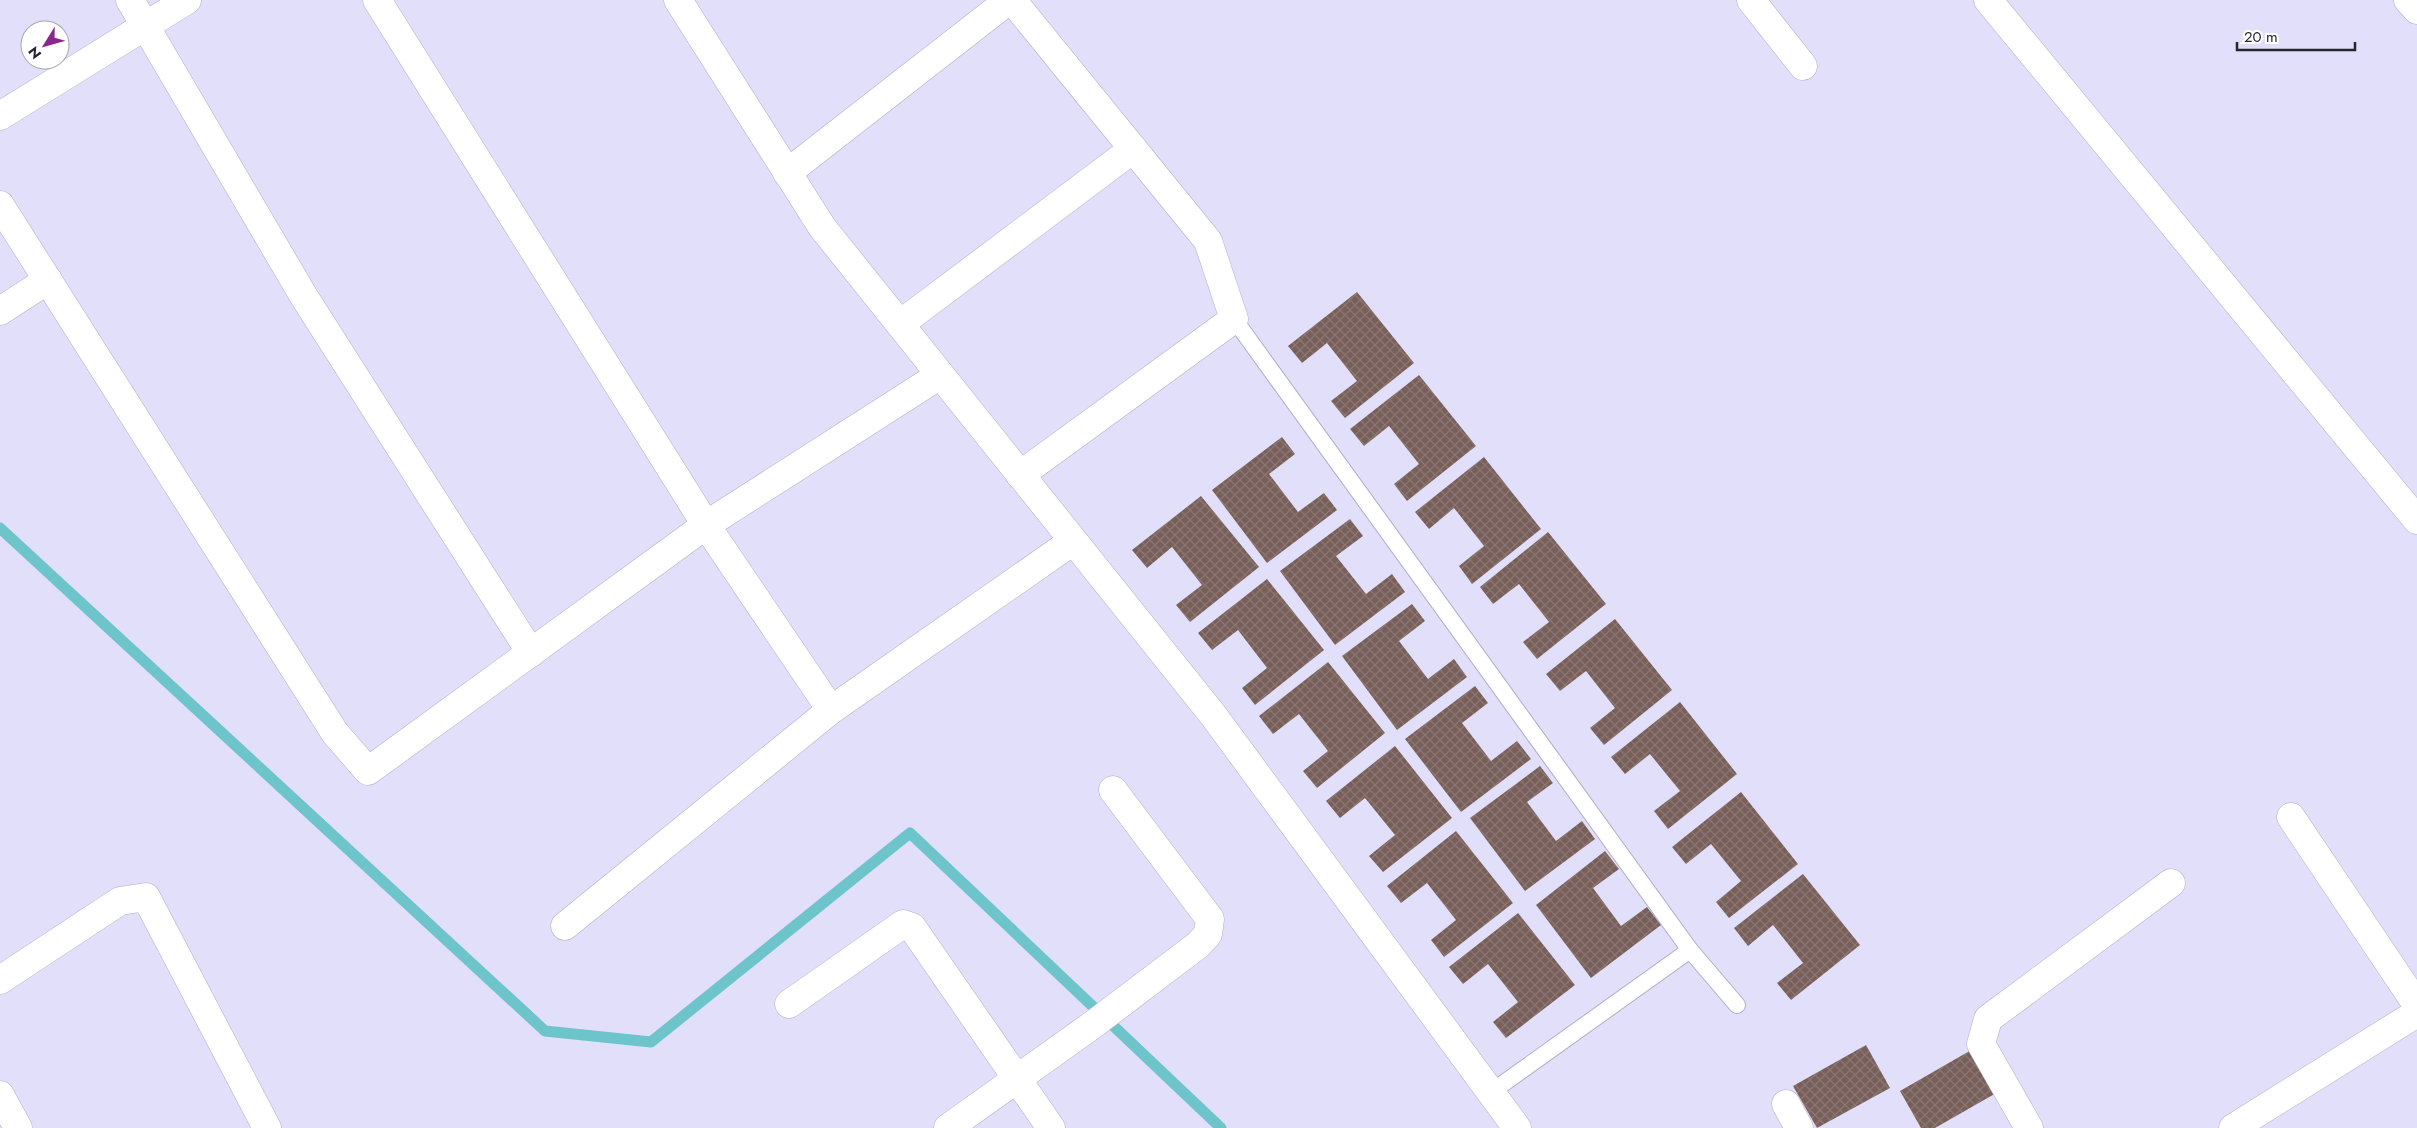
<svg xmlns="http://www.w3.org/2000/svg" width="2417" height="1128" font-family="Jost,sans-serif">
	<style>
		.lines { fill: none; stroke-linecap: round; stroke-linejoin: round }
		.stream { stroke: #6dc4cb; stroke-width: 11 }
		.building { fill: url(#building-cross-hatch) }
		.lane-casing { stroke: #b0adc6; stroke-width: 18 }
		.street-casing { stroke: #b0adc6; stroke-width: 29 }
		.secondary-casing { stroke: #b0adc6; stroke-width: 29 }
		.lane { stroke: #fff; stroke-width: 16 }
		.street { stroke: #fff; stroke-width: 28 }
		.secondary { stroke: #fff; stroke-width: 28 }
	</style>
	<defs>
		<pattern id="building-cross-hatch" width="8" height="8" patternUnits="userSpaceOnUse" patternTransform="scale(1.25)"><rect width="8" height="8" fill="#795f59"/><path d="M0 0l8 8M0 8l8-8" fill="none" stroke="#8a7773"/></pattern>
	</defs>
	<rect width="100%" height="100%" fill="#e2dffa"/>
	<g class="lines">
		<polyline class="stream" points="0,528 545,1031 651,1042 910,833 1221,1128"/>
	</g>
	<g class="building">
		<polygon points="1357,292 1414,363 1345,418 1331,401 1357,381 1327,343 1302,363 1288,346"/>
		<polygon points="1419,375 1476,446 1407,501 1394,484 1419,464 1389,426 1364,446 1350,429"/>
		<polygon points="1282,437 1295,454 1269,474 1298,512 1324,493 1337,510 1267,563 1212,490"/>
		<polygon points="1484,457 1541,529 1472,584 1459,566 1484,546 1454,508 1429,529 1415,512"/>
		<polygon points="1201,496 1259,567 1190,622 1176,605 1202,585 1172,547 1147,568 1132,550"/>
		<polygon points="1350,519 1363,536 1336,556 1366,594 1392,574 1405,592 1335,645 1280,571"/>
		<polygon points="1548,532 1606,604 1537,659 1523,642 1549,622 1519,584 1493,604 1480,587"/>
		<polygon points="1267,579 1324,650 1255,705 1242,688 1267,668 1238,630 1212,650 1198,633"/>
		<polygon points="1412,604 1425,621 1399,641 1428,679 1454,659 1467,677 1397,730 1342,656"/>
		<polygon points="1615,619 1672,690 1604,745 1590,728 1615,708 1586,671 1560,691 1546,674"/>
		<polygon points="1328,662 1385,733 1317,788 1303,771 1328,751 1299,714 1273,734 1259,716"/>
		<polygon points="1475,686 1488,703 1462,723 1491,761 1517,741 1531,759 1461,812 1405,739"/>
		<polygon points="1680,702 1737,774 1668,829 1654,811 1680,791 1650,754 1625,774 1611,757"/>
		<polygon points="1395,746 1452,818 1383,872 1369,856 1395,835 1365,798 1340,818 1326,801"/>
		<polygon points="1540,766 1553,783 1527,802 1556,841 1582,821 1595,839 1525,891 1470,818"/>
		<polygon points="1741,792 1798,864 1729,918 1716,902 1741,881 1711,844 1686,864 1672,847"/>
		<polygon points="1456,831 1513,903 1444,957 1431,940 1456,920 1427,883 1401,903 1387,886"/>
		<polygon points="1605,851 1619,869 1593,888 1621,926 1647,907 1661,925 1591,978 1536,905"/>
		<polygon points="1803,874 1860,945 1791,1000 1777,983 1803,963 1773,925 1748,946 1734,928"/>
		<polygon points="1518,913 1575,985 1506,1038 1493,1022 1518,1002 1488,964 1463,984 1449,967"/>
		<polygon points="1866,1045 1890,1088 1817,1128 1793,1086"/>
		<polygon points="1973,1049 1998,1092 1935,1128 1921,1128 1900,1091"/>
	</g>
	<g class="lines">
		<defs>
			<g id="lane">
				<polyline points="1234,319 1690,950"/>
				<polyline points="1490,1093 1690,950 1737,1005"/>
			</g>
			<g id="street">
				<polyline points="130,0 303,295 531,653"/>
				<polyline points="377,0 706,525 940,375"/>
				<polyline points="678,0 822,227 1213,715 1517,1128"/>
				<polyline points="1012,0 1208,241 1234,319 1020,475"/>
				<polyline points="1751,0 1803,66"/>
				<polyline points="1988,0 2417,520"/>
				<polyline points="0,116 187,0"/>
				<polyline points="787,173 1009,0"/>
				<polyline points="0,205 335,733 368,771 706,525 831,710"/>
				<polyline points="0,311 48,280"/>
				<polyline points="900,324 1133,149"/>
				<polyline points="2291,817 2417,1005"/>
				<polyline points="565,926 831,710 1073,541"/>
				<polyline points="0,980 120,901 146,897 267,1128"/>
				<polyline points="789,1004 903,924 912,927 1051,1128"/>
				<polyline points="0,1095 18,1128"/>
				<polyline points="1786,1104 1799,1128"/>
				<polyline points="948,1128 1091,1026 1198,945 1208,934 1210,919 1113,790"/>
				<polyline points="2029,1128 1981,1044 1988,1019 2171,883"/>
				<polyline points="2233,1128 2417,1013"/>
			</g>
			<polyline id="secondary" points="2408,0 2417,10"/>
		</defs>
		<use href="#lane" class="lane-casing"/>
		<use href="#street" class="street-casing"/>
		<use href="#secondary" class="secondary-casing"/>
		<use href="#lane" class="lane"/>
		<use href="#street" class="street"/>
		<use href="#secondary" class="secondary"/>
	</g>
	<g transform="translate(45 45) rotate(233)"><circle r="24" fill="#ffffff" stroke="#a8a8ac"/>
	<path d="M0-4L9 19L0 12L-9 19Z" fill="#8a268e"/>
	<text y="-8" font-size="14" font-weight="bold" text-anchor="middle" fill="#26252f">N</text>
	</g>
	<path d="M2237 42v8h118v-8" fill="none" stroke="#26252f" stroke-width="2.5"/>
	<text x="2244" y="42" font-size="15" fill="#26252f" stroke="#ffffff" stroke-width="4" paint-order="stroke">20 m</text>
</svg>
